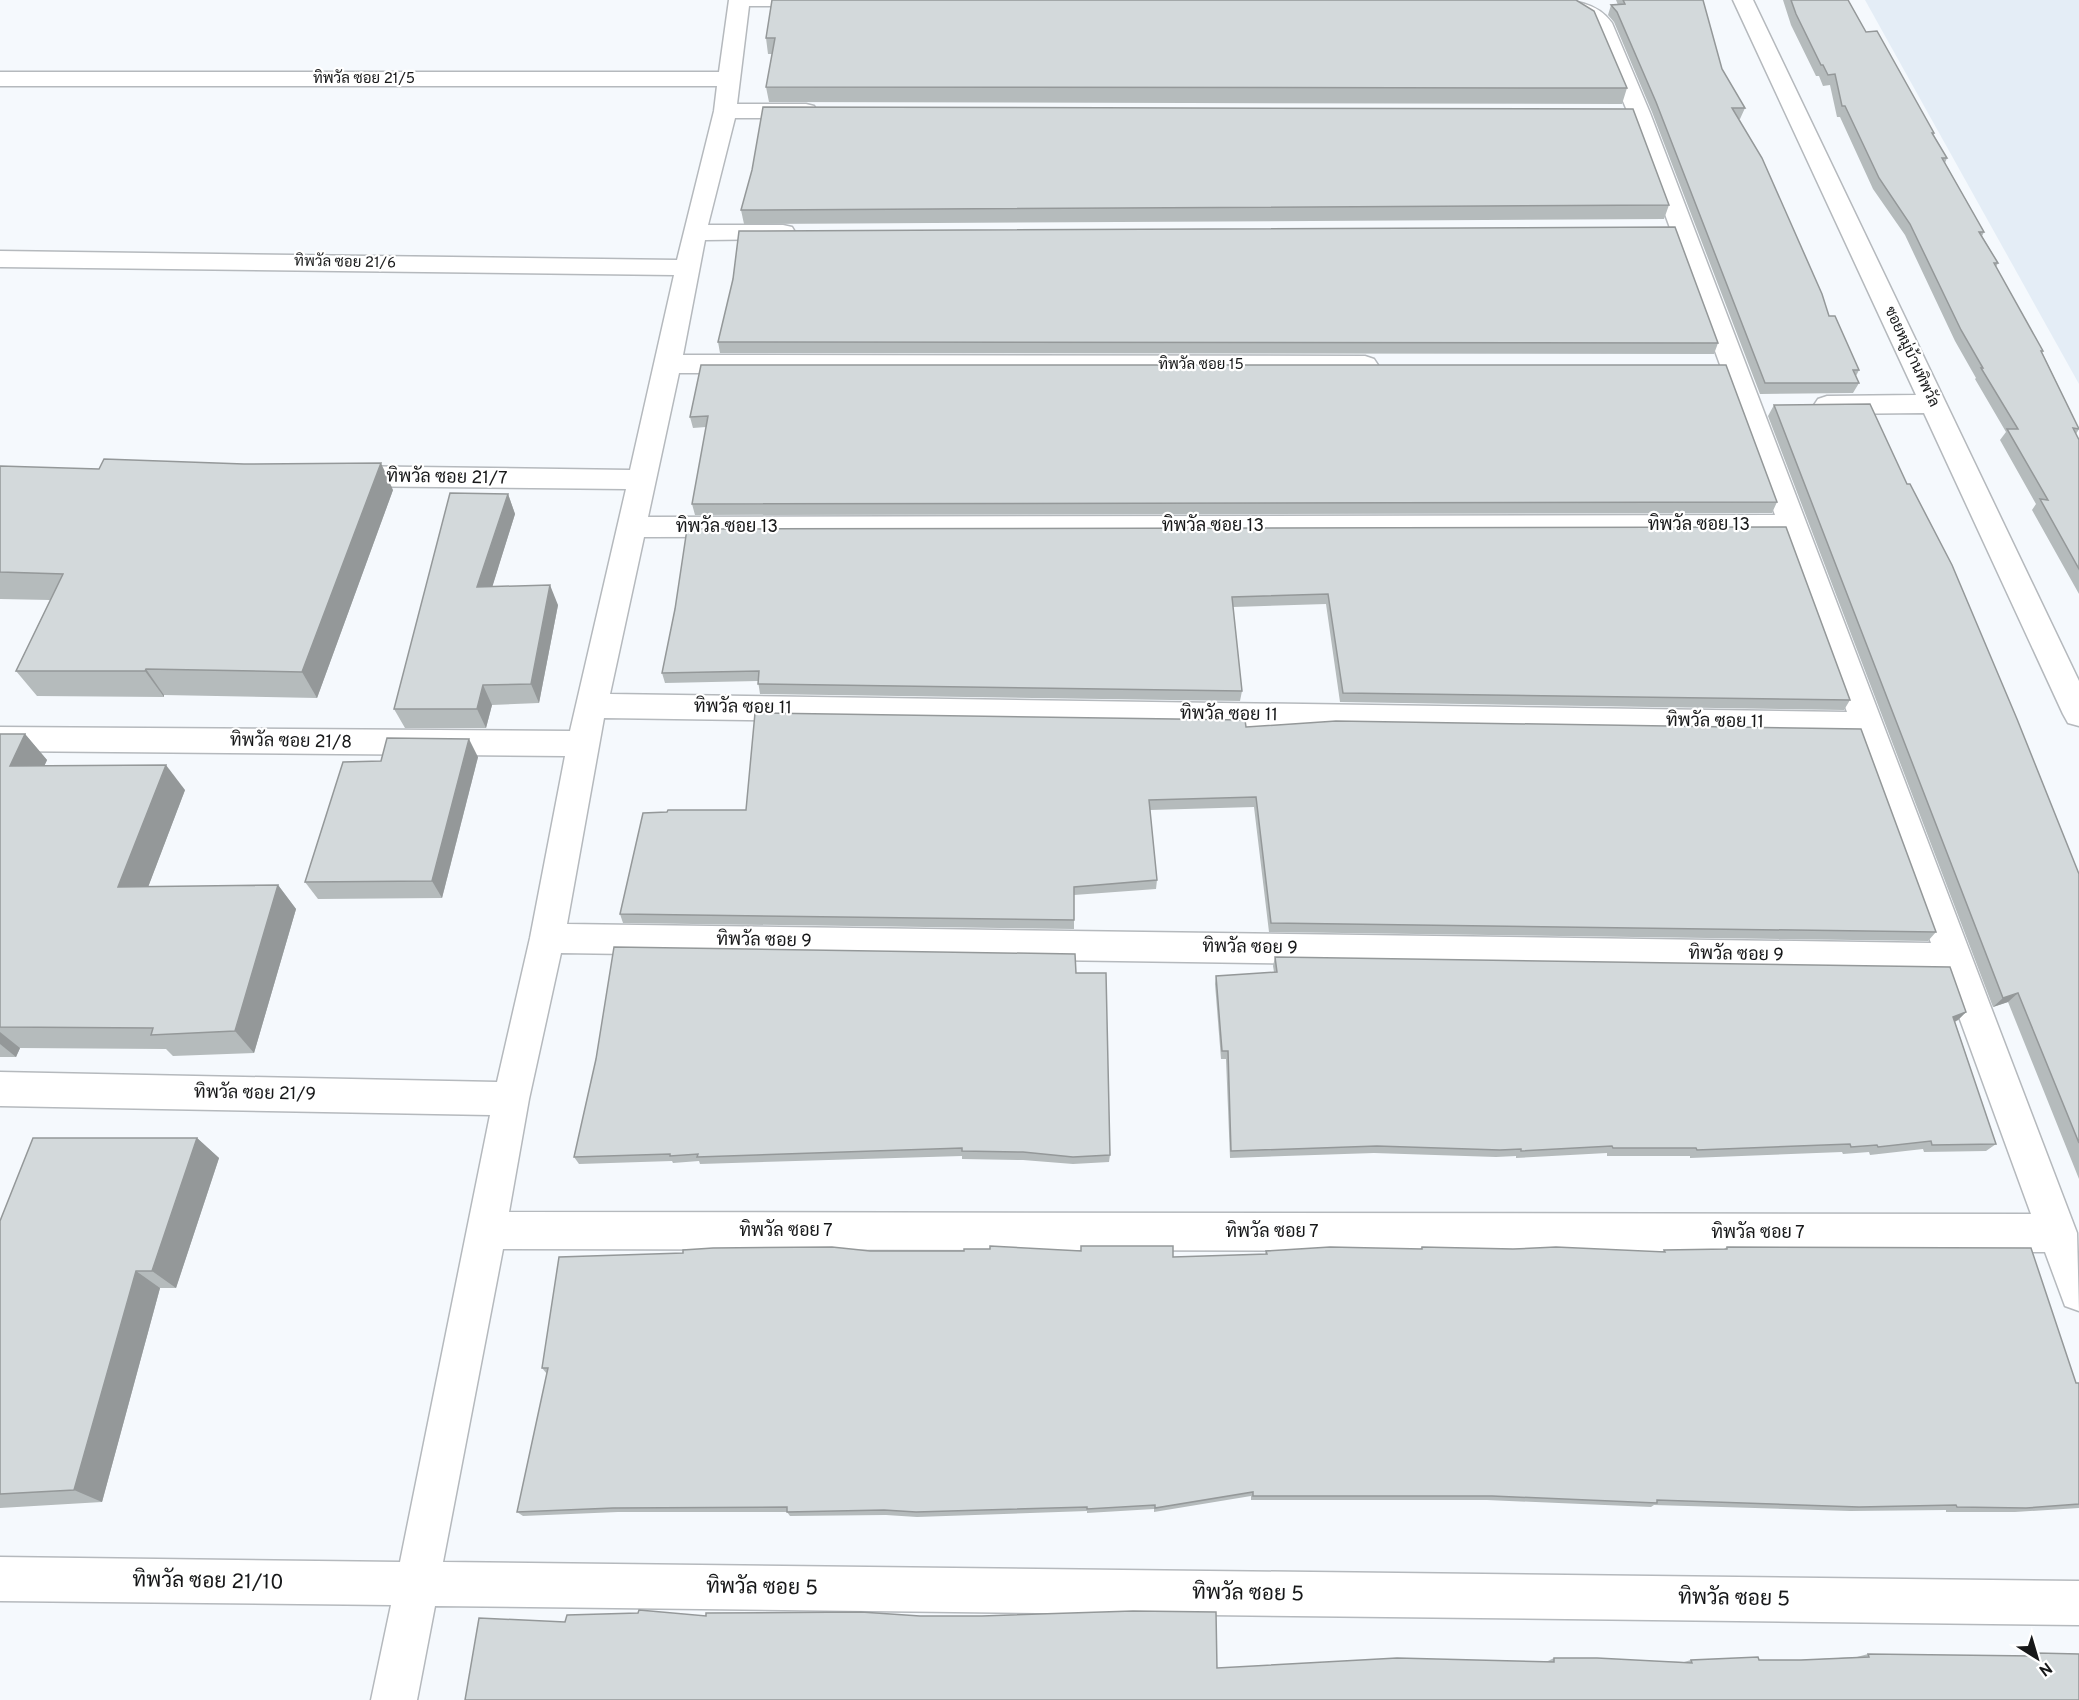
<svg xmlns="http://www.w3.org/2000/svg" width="2079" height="1700" font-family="Overpass,Sarabun,sans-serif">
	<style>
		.built { fill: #e4edf6 }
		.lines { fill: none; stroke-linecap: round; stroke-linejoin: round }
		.minor-casing { stroke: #b5b9bd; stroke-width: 3 }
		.minor { fill: #fff; fill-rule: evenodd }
		.wall { fill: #b5bbbc }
		.shaded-wall { fill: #949899 }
		.building { fill: #d3d9db; stroke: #949899; stroke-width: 1.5 }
		.labels { text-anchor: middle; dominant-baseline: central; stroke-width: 4.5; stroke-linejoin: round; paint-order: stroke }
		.far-street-label { font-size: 15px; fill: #171819; stroke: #fff }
		.street-label { font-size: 18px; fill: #171819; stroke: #fff }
		.near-street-label { font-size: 21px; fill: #171819; stroke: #fff }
	</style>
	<rect width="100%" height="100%" fill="#f5f9fd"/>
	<polygon class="built" points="1865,0 2079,0 2079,384"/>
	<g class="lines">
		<defs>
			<g id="minor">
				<path d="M 729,0 L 826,0 L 823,4 L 816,6 L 749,6 L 737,104 L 806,104 L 814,106 L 817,111 L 814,116 L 806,118 L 735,118 L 708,225 L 783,225 L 792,227 L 795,232 L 792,237 L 783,239 L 705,240 L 683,355 L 1365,356 L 1374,359 L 1378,365 L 1374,371 L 1365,374 L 679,373 L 648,517 L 1775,515 L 1628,113 L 1591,25 L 1572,13 L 1547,9 L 1544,5 L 1549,0 C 1573,0 1597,2 1612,23 L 1650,113 L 2077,1233 L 2079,1311 L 2065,1306 L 2045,1252 L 503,1249 L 443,1562 L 2079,1581 L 2079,1625 L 435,1606 L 417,1700 L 371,1700 L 391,1605 L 0,1601 L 0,1557 L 400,1562 L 490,1115 L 0,1106 L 0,1072 L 497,1082 L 530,938 L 565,756 L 0,751 L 0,727 L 570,731 L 626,489 L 341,486 L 331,483 L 327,476 L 331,469 L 341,466 L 630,470 L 674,275 L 0,267 L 0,251 L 677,260 L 714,111 L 717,86 L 0,86 L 0,72 L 719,72 ZM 1782,535 L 1847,712 L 610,694 L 644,537 ZM 604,718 L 1856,736 L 1931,943 L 567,924 ZM 561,953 L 1943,973 L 2031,1214 L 509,1212 L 529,1099 Z"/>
				<polygon points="1733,0 1753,0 2079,681 2079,726 2068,723 2063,714 1924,413 1827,414 1818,411 1814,405 1818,399 1827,396 1916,395"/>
			</g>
		</defs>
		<use href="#minor" class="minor-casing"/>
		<use href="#minor" class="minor"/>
	</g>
	<g class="wall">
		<polygon points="772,0 1627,88 1622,104 769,102 766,87 772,54 768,54 766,38"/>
		<polygon points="1616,0 1703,0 1722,69 1745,108 1740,119 1738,119 1829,316 1859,370 1856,376 1859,383 1853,393 1760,394 1652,112 1614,22 1608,15 1611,5 1618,5"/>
		<polygon points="1783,0 1848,0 1866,32 1934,133 1933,134 1947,158 1945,163 1984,232 1982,236 1998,263 1996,267 2043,351 2042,352 2079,429 2076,434 2079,440 2079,594 2032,510 2036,504 2000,440 2006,432 1975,379 1976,378 1955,341 1905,235 1873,189 1840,117 1837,117 1830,85 1823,86 1819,76 1816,76 1791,25"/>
		<polygon points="752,170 1669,205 1664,219 744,224 741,210"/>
		<polygon points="718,342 1718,343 1714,354 720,353"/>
		<polygon points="701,365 1777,502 1772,513 695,515 692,504 706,427 693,428 690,417"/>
		<polygon points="1774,405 2079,874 2079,1179 2008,1002 1993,1007 1768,416"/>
		<polygon points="0,466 393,490 317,698 164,695 164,697 37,696 16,671 50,600 0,599"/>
		<polygon points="508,494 515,514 492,587 558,605 539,703 492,705 486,728 405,728 394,709"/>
		<polygon points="1786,527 1850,700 1844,710 1340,702 1326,604 1233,607 1242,691 1240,701 760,694 758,681 665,683 662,673 675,609"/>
		<polygon points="1246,727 1936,932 1928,941 1269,932 1254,807 1150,810 1157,880 1156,889 1074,895 1074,929 623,923 620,914 746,810"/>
		<polygon points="0,734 25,734 47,760 44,766 185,790 148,887 278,885 296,909 254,1053 173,1056 166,1049 20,1048 16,1057 0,1057"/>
		<polygon points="478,757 442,898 318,899 305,882 381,761"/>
		<polygon points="1275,957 1966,1012 1958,1020 1955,1022 1996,1144 1986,1151 1924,1152 1923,1149 1870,1155 1869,1152 1843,1154 1842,1152 1690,1158 1690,1156 1607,1156 1607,1153 1516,1158 1516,1156 1496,1157 1374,1153 1230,1158 1226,1059 1221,1059 1215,984 1216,976 1274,972 1273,966"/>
		<polygon points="1076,973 1110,1155 1109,1162 1073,1164 1023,1160 962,1159 962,1156 700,1164 699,1161 673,1163 672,1161 579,1164 574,1157"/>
		<polygon points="197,1138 219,1158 176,1288 160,1288 102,1502 0,1508 0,1221"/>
		<polygon points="1422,1247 1662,1252 1664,1250 1724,1249 1727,1247 2076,1383 2079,1383 2079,1508 2015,1512 1946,1512 1946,1510 1850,1511 1654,1505 1651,1507 1487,1500 1251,1500 1251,1496 1154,1512 1154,1509 1087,1513 1087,1511 917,1517 886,1515 790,1516 787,1512 618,1512 523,1516 517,1512 547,1374 542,1368 870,1251 1173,1257 1265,1254 1266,1251 1420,1249"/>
		<polygon points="2037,1653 2079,1700 1217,1668 1546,1662 1554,1658 1684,1662 1691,1660 1801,1660 1857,1657 1868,1654 2027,1656"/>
	</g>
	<g class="shaded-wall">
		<polygon points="381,463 393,490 317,698 302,672"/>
		<polygon points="508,494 515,514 486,607 477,587"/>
		<polygon points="550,585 558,605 539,703 531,684"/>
		<polygon points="146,669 164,695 164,697 145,671"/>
		<polygon points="483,685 492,705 486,728 477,709"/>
		<polygon points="25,734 47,760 33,791 10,766"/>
		<polygon points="469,739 478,757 442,898 432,881"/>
		<polygon points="166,765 185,790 139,911 118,887"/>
		<polygon points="278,885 296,909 254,1053 235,1031"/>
		<polygon points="2018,993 2008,1002 1993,1007 2003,998"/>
		<polygon points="1966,1012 1958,1020 1945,1025 1953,1017"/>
		<polygon points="0,1032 20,1048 16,1057 0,1044"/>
		<polygon points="197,1138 219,1158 176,1288 152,1271"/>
		<polygon points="136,1271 160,1288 102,1502 74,1490"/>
	</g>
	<g class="building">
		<polygon points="772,0 1576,0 1594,11 1627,88 766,87 775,38 766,38"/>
		<polygon points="1623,0 1703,0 1722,69 1745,108 1732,108 1762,158 1822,294 1829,316 1835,316 1859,370 1853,370 1859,383 1765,383 1656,102 1617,12 1611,5 1625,4"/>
		<polygon points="1791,0 1848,0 1866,32 1877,31 1934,133 1932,133 1947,158 1942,158 1984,232 1979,232 1998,263 1994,263 2043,351 2041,351 2079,429 2073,428 2079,440 2079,569 2040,499 2048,500 2007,429 2018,429 1981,368 1983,368 1961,330 1910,224 1879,178 1845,106 1842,106 1835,74 1828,75 1823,65 1821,65 1796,14"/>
		<polygon points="763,107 1633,109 1669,205 741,210 752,170"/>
		<polygon points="1675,227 1718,343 718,342 733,279 739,231"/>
		<polygon points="701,365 1726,365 1777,502 692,504 708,416 690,417"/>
		<polygon points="1870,404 1907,484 1910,484 1952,565 2017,719 2079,874 2079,1143 2018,993 2003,998 1774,405"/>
		<polygon points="104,459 244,464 381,463 302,672 146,669 145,671 16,671 63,574 0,572 0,466 99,469"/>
		<polygon points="450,493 508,494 477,587 550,585 531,684 483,685 477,709 394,709"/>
		<polygon points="1786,527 1850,700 1343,693 1328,594 1232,597 1242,691 758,684 759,671 662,673 675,609 687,529"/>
		<polygon points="755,713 1245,720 1246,727 1336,721 1861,729 1936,932 1271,923 1256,797 1149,800 1157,880 1074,887 1074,920 620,914 643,813 667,812 668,810 746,810"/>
		<polygon points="0,734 25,734 10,766 166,765 118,887 278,885 235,1031 151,1035 153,1028 0,1027"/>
		<polygon points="387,738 469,739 432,881 305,882 343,762 381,761"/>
		<polygon points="614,947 1075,954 1076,973 1106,973 1110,1155 1073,1157 1023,1152 962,1151 962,1148 697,1157 698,1154 670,1156 670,1154 574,1157 596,1059"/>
		<polygon points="1275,957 1950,967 1966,1012 1953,1017 1996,1144 1932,1145 1931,1141 1878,1147 1877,1145 1851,1147 1850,1144 1697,1150 1696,1148 1613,1148 1612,1146 1521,1151 1521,1149 1500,1150 1377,1146 1231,1151 1228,1051 1222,1051 1216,976 1277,972"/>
		<polygon points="33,1138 197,1138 152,1271 136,1271 74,1490 0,1494 0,1221"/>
		<polygon points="990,1246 1081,1251 1081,1246 1173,1246 1173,1257 1267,1254 1266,1251 1330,1247 1422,1249 1422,1247 1513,1249 1556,1247 1665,1252 1664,1250 1727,1249 1727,1247 2031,1248 2076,1383 2079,1383 2079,1504 2026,1508 1957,1507 1956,1505 1859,1507 1657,1500 1657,1503 1492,1496 1253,1496 1253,1492 1155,1508 1155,1505 1087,1509 1087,1507 916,1512 884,1510 787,1512 787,1507 613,1508 517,1512 548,1368 542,1368 559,1257 683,1253 683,1250 713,1248 832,1247 870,1251 964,1251 964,1249 990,1249"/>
		<polygon points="639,1610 706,1616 706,1613 861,1612 920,1616 982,1616 1133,1611 1216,1612 1217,1668 1397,1658 1554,1662 1554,1658 1597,1658 1692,1663 1691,1660 1758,1657 1759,1660 1801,1660 1869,1657 1868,1654 2038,1656 2037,1653 2079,1654 2079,1700 465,1700 479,1618 565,1622 567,1615 638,1613"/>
	</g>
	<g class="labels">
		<g class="far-street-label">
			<text x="364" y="79">ทิพวัล ซอย 21/5</text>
			<text transform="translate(345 263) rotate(1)">ทิพวัล ซอย 21/6</text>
			<text transform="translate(1911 357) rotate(65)">ซอยหมู่บ้านทิพวัล</text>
			<text x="1201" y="365">ทิพวัล ซอย 15</text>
		</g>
		<g class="street-label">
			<text transform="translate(447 478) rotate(1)">ทิพวัล ซอย 21/7</text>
			<text x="1699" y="525">ทิพวัล ซอย 13</text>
			<text x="1213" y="526">ทิพวัล ซอย 13</text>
			<text x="727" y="527">ทิพวัล ซอย 13</text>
			<text transform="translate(743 708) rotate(1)">ทิพวัล ซอย 11</text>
			<text transform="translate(1229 715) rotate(1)">ทิพวัล ซอย 11</text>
			<text transform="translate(1715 722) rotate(1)">ทิพวัล ซอย 11</text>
			<text transform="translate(291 742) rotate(1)">ทิพวัล ซอย 21/8</text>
			<text transform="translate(764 941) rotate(1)">ทิพวัล ซอย 9</text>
			<text transform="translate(1250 948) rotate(1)">ทิพวัล ซอย 9</text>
			<text transform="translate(1736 955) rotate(1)">ทิพวัล ซอย 9</text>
			<text transform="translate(255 1094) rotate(1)">ทิพวัล ซอย 21/9</text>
			<text x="786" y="1231">ทิพวัล ซอย 7</text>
			<text x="1272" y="1232">ทิพวัล ซอย 7</text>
			<text x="1758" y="1233">ทิพวัล ซอย 7</text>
		</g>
		<g class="near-street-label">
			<text transform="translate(208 1582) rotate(1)">ทิพวัล ซอย 21/10</text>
			<text transform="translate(762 1588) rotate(1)">ทิพวัล ซอย 5</text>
			<text transform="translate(1248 1594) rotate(1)">ทิพวัล ซอย 5</text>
			<text transform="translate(1734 1599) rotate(1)">ทิพวัล ซอย 5</text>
		</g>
	</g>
	<g transform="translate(2037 1658) rotate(143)" stroke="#ffffff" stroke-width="4.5" paint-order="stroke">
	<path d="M0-4.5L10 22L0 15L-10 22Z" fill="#171819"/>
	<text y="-9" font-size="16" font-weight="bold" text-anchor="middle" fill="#171819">N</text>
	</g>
</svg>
